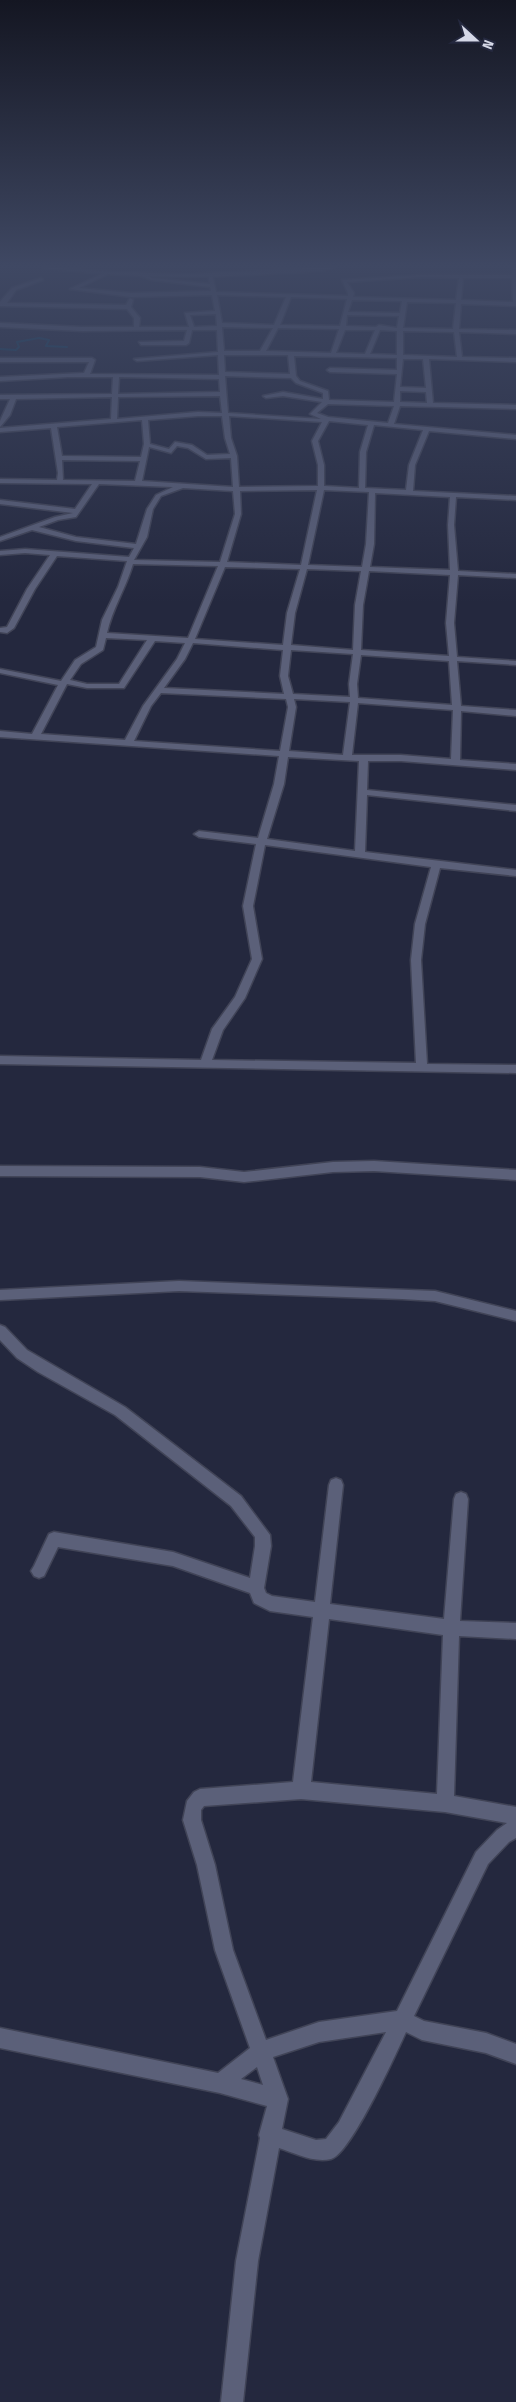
<svg xmlns="http://www.w3.org/2000/svg" width="516" height="2402" font-family="'Fira Sans Condensed',sans-serif">
	<style>
		.lines { fill: none; stroke-linecap: round; stroke-linejoin: round }
		.stream { stroke: #104160; stroke-width: 2 }
		.minor-casing { stroke: #414457; stroke-width: 3 }
		.secondary-casing { stroke: #414457; stroke-width: 3 }
		.minor { fill: #5b6079; fill-rule: evenodd }
		.secondary { fill: #5b6079; fill-rule: evenodd }
	</style>
	<rect width="100%" height="100%" fill="#24283e"/>
	<g class="lines">
		<polyline class="stream" points="0,349 16,350 19,347 17,342 39,338 49,340 46,346 67,347"/>
		<defs>
			<g id="minor">
				<path d="M 512,267 L 516,267 L 516,306 L 461,304 L 459,329 L 516,330 L 516,334 L 459,332 L 462,357 L 516,358 L 516,362 L 429,359 L 433,403 L 516,405 L 516,409 L 400,406 L 394,424 L 516,435 L 516,439 L 429,431 L 415,465 L 413,491 L 516,496 L 516,500 L 456,497 L 454,525 L 458,571 L 516,574 L 516,578 L 458,575 L 454,623 L 457,657 L 516,661 L 516,665 L 457,661 L 461,706 L 516,710 L 516,716 L 461,711 L 460,760 L 516,764 L 516,770 L 401,761 L 368,761 L 367,790 L 516,805 L 516,811 L 367,795 L 365,852 L 516,870 L 516,876 L 440,868 L 425,924 L 421,960 L 427,1064 L 516,1065 L 516,1073 L 0,1064 L 0,1056 L 201,1060 L 212,1029 L 235,997 L 252,959 L 243,906 L 256,844 L 199,837 L 194,834 L 199,831 L 258,838 L 274,784 L 279,756 L 0,737 L 0,731 L 32,734 L 58,685 L 0,673 L 0,669 L 61,681 L 75,660 L 96,647 L 102,620 L 118,587 L 127,561 L 57,556 L 35,589 L 14,628 L 7,633 L 0,632 L 0,628 L 7,627 L 27,589 L 50,555 L 25,553 L 0,555 L 0,551 L 25,549 L 129,557 L 134,548 L 76,541 L 32,530 L 0,541 L 0,537 L 55,517 L 73,513 L 0,504 L 0,500 L 75,509 L 92,484 L 0,483 L 0,479 L 57,480 L 58,473 L 51,428 L 0,432 L 0,428 L 111,419 L 112,397 L 16,399 L 10,415 L 0,427 L 0,421 L 10,399 L 0,399 L 0,395 L 112,394 L 113,377 L 68,377 L 0,381 L 0,377 L 84,373 L 89,362 L 0,362 L 0,358 L 92,358 L 95,360 L 90,374 L 219,375 L 218,355 L 137,361 L 134,359 L 218,352 L 217,330 L 192,330 L 189,343 L 186,345 L 141,345 L 139,342 L 184,341 L 187,330 L 82,331 L 0,327 L 0,323 L 82,327 L 134,327 L 134,318 L 127,309 L 0,306 L 0,302 L 12,288 L 41,278 L 43,280 L 16,290 L 7,303 L 126,305 L 130,298 L 133,300 L 131,307 L 140,318 L 139,327 L 189,327 L 185,313 L 215,311 L 212,295 L 131,297 L 70,289 L 108,271 L 110,273 L 79,288 L 131,293 L 211,291 L 210,287 L 152,280 L 133,273 L 135,272 L 153,278 L 210,284 L 208,274 L 210,273 L 212,274 L 216,292 L 348,296 L 348,293 L 342,280 L 421,275 L 512,275 ZM 421,277 L 459,278 L 456,300 L 353,297 L 354,293 L 347,282 ZM 463,278 L 512,278 L 513,302 L 461,300 ZM 217,295 L 286,297 L 274,325 L 222,323 ZM 291,297 L 347,299 L 340,326 L 280,325 ZM 352,300 L 402,301 L 400,313 L 348,312 ZM 407,302 L 456,303 L 453,329 L 403,328 ZM 216,314 L 217,326 L 194,327 L 190,315 ZM 347,315 L 399,316 L 397,328 L 379,325 L 376,327 L 346,326 ZM 222,327 L 273,328 L 260,351 L 224,351 ZM 278,328 L 339,329 L 331,353 L 266,351 ZM 345,330 L 375,330 L 365,354 L 336,353 ZM 380,330 L 397,331 L 397,355 L 370,354 ZM 403,331 L 454,332 L 457,357 L 403,355 ZM 224,355 L 288,355 L 290,374 L 225,372 ZM 294,356 L 397,358 L 397,370 L 330,368 L 327,370 L 330,372 L 397,374 L 394,402 L 329,400 L 328,391 L 300,381 L 296,376 ZM 403,359 L 423,359 L 426,388 L 400,387 ZM 225,376 L 291,378 L 296,383 L 323,393 L 323,399 L 283,392 L 263,396 L 266,398 L 283,396 L 322,402 L 310,414 L 321,419 L 228,413 ZM 119,377 L 219,379 L 220,392 L 118,394 ZM 400,391 L 426,392 L 427,403 L 400,402 ZM 220,396 L 222,413 L 198,412 L 117,419 L 118,397 ZM 328,404 L 394,406 L 388,423 L 328,417 L 317,413 ZM 198,416 L 222,416 L 225,438 L 230,454 L 207,455 L 192,445 L 175,442 L 169,449 L 150,444 L 148,420 ZM 229,416 L 322,422 L 312,441 L 318,465 L 318,486 L 239,487 L 237,456 L 231,438 ZM 142,420 L 144,444 L 141,457 L 62,456 L 57,427 ZM 329,421 L 368,425 L 360,452 L 359,488 L 324,486 L 324,465 L 318,441 ZM 374,425 L 423,430 L 409,465 L 406,490 L 365,488 L 366,452 ZM 177,446 L 188,448 L 206,459 L 231,458 L 233,487 L 142,481 L 149,447 L 171,453 ZM 62,460 L 140,461 L 135,481 L 63,480 ZM 99,484 L 173,487 L 156,495 L 147,509 L 136,544 L 76,537 L 39,527 L 58,520 L 76,517 ZM 183,488 L 233,491 L 235,514 L 220,562 L 134,560 L 147,537 L 153,509 L 161,496 ZM 317,490 L 301,565 L 227,562 L 241,514 L 240,491 ZM 324,490 L 369,492 L 366,544 L 362,567 L 308,565 ZM 375,493 L 450,497 L 448,525 L 450,570 L 370,567 L 374,544 ZM 133,564 L 218,566 L 188,638 L 107,633 C 112,609 126,588 133,564 ZM 225,567 L 300,569 L 287,613 L 283,645 L 195,639 ZM 307,569 L 361,571 L 355,605 L 353,650 L 291,645 L 295,613 ZM 369,571 L 450,575 L 446,623 L 449,656 L 361,650 L 363,605 ZM 106,638 L 147,640 L 119,684 L 87,684 L 70,680 L 81,664 L 103,650 ZM 155,641 L 185,643 L 177,659 L 143,706 L 125,740 L 41,734 L 67,684 L 87,688 L 124,688 ZM 193,643 L 283,650 L 280,676 L 284,694 L 164,688 L 185,659 ZM 291,650 L 353,654 L 349,684 L 350,697 L 293,694 L 288,676 ZM 361,655 L 449,661 L 452,705 L 358,698 L 357,684 ZM 161,693 L 286,699 L 288,707 L 280,751 L 134,741 L 151,706 ZM 294,699 L 350,702 L 343,755 L 289,751 L 296,707 ZM 358,703 L 453,710 L 451,759 L 401,755 L 352,755 ZM 288,757 L 359,761 L 355,851 L 267,839 L 284,784 ZM 265,845 L 431,867 L 415,924 L 411,960 L 416,1063 L 212,1060 L 223,1030 L 245,998 L 262,959 L 253,906 Z"/>
				<polygon points="374,1161 516,1170 516,1180 374,1171 333,1172 244,1182 200,1177 0,1176 0,1166 200,1167 244,1172 333,1162"/>
				<polygon points="179,1281 435,1291 516,1311 516,1321 435,1301 402,1299 179,1291 0,1300 0,1290"/>
				<path d="M 0,1325 L 5,1327 L 27,1350 L 125,1407 L 241,1496 L 270,1535 L 271,1546 L 264,1588 L 266,1593 L 272,1596 L 315,1602 L 329,1485 L 331,1480 L 336,1478 L 341,1480 L 343,1485 L 330,1604 L 444,1619 L 454,1499 L 456,1494 L 461,1492 L 466,1494 L 468,1499 L 460,1621 L 516,1623 L 516,1639 L 459,1636 L 454,1796 L 516,1807 L 516,1838 L 509,1842 L 488,1864 L 414,2016 L 424,2021 L 486,2033 L 516,2044 L 516,2064 L 486,2053 L 422,2040 L 406,2032 C 396,2054 350,2155 331,2159 C 313,2163 295,2153 279,2148 L 258,2261 L 243,2402 L 221,2402 L 236,2261 L 260,2138 L 259,2135 L 267,2106 L 220,2093 L 0,2048 L 0,2028 L 218,2073 L 250,2048 L 215,1950 L 197,1865 L 183,1820 L 187,1801 L 194,1792 L 200,1789 L 293,1782 L 313,1617 L 270,1611 L 254,1603 L 250,1593 L 173,1566 L 58,1547 L 44,1576 L 39,1578 L 34,1576 L 31,1571 L 34,1566 L 49,1534 L 54,1532 L 173,1552 L 250,1578 L 255,1546 L 255,1537 L 231,1506 L 115,1415 L 38,1372 L 17,1358 L 0,1340 ZM 329,1619 L 443,1635 L 437,1794 L 311,1782 ZM 301,1799 L 445,1812 L 507,1823 L 497,1830 L 476,1852 L 397,2011 L 319,2022 L 266,2040 L 233,1950 L 215,1865 L 201,1820 L 201,1810 L 204,1806 ZM 386,2032 L 339,2122 L 326,2139 L 316,2140 L 282,2129 L 288,2099 L 273,2057 L 319,2042 ZM 257,2067 L 263,2085 L 241,2079 Z"/>
			</g>
			<path id="secondary" d="M 42,267 L 115,272 L 188,274 L 335,267 C 324,273 297,272 283,273 C 203,279 124,278 44,268 Z"/>
		</defs>
		<use href="#minor" class="minor-casing"/>
		<use href="#secondary" class="secondary-casing"/>
		<use href="#minor" class="minor"/>
		<use href="#secondary" class="secondary"/>
	</g>
	<linearGradient id="sky" x2="0" y2="1"><stop stop-color="#141622"/><stop offset="0.44" stop-color="#3f4863"/><stop offset="1" stop-color="#3f4863" stop-opacity="0"/></linearGradient>
	<rect width="516" height="603" fill="url(#sky)"/>
	<g transform="translate(476 40) rotate(111)" stroke="#24283e" stroke-width="4" paint-order="stroke">
	<path d="M0-4L9 19L0 12L-9 19Z" fill="#d5d8e7"/>
	<text y="-8" font-size="14" font-weight="bold" text-anchor="middle" fill="#d5d8e7">N</text>
	</g>
</svg>
